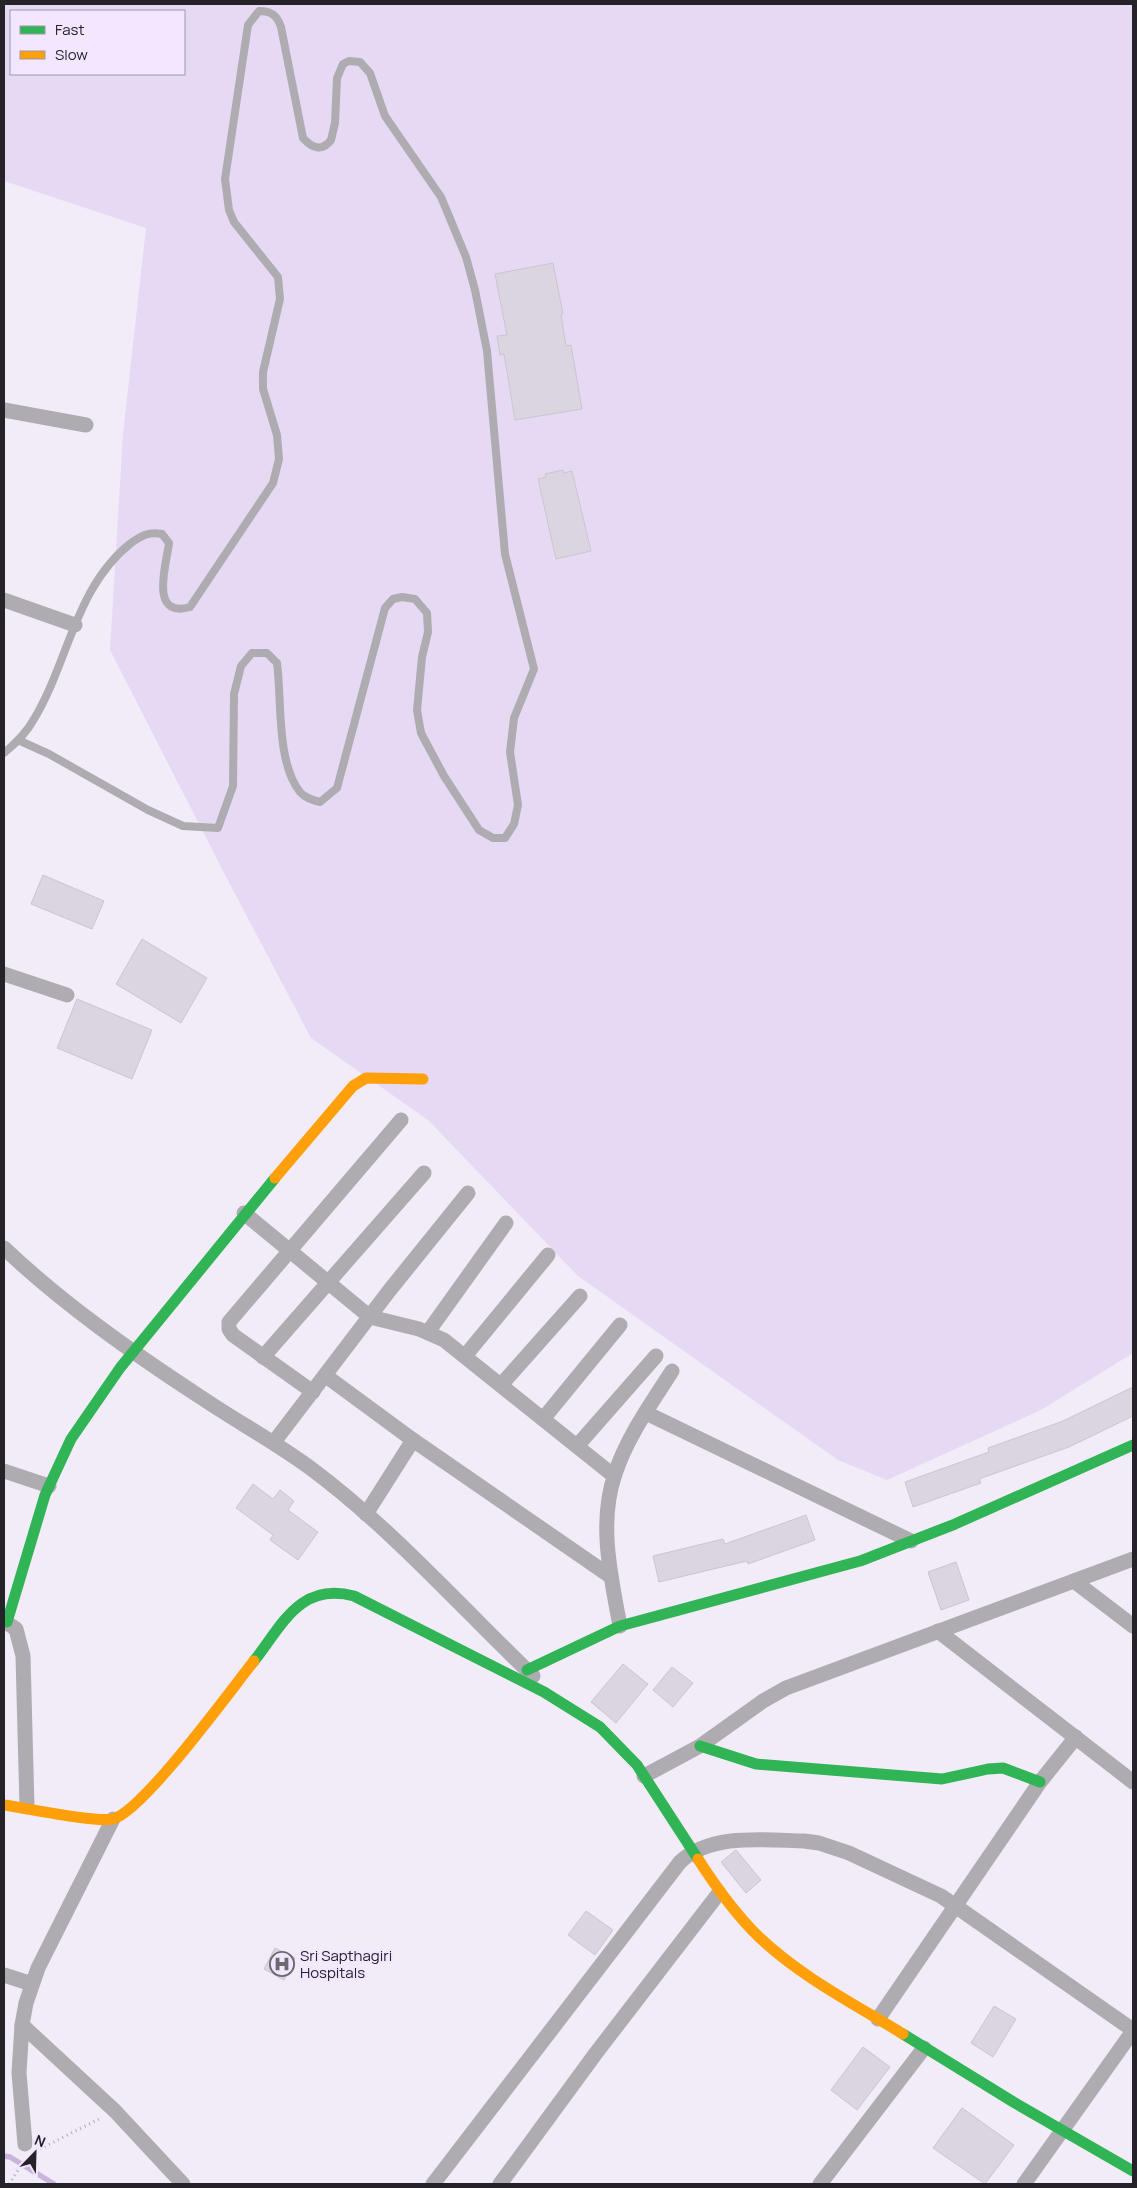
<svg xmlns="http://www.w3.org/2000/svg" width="1137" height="2188" font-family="Manrope,sans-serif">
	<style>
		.green { fill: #e6d9f4; fill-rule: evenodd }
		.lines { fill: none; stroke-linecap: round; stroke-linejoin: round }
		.stream { stroke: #c9b5dc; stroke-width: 5.5 }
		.building { fill: #dad5df; stroke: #cac6d0 }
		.path { stroke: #adabb0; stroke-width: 3; stroke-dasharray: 1 4; stroke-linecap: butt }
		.lane { stroke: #aeacb1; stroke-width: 8 }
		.street { stroke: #aeacb1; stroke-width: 15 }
		.fast { stroke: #30b455; stroke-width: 11 }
		.slow { stroke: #ff9f0a; stroke-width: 11 }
		.labels { text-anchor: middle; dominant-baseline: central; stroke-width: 4.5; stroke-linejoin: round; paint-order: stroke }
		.poi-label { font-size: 15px; fill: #26222a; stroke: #f2e7fe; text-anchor: start }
	</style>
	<rect width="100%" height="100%" fill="#f2ecf9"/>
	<path class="green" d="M 4,4 L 1133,4 L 1133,1353 L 1041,1410 L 887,1480 L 838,1460 L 578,1276 L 428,1120 L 311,1038 L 223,871 L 110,650 L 123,434 L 146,228 L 4,181 ZM 11,11 L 184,11 L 184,74 L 11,74 Z"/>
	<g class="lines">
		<polyline class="stream" points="4,2156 10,2157 54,2184"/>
	</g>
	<g class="building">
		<polygon points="553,263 563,314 561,315 566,346 571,345 582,409 515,420 504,354 500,355 497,336 507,335 495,274"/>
		<polygon points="563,470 564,473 572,471 591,551 556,559 538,479 546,477 545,474"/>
		<polygon points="43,875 104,901 92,929 31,904"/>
		<polygon points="142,939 207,978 181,1023 116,984"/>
		<polygon points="77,999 152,1030 132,1079 57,1048"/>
		<polygon points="1133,1387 1133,1416 1069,1447 979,1479 981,1483 913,1507 905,1482 989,1452 988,1448 1063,1421"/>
		<polygon points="253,1484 273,1499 280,1490 294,1501 288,1510 318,1532 298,1560 270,1540 273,1535 236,1508"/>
		<polygon points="806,1515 815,1540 748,1564 747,1561 659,1582 653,1556 723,1539 725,1544"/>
		<polygon points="956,1562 969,1600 941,1610 928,1572"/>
		<polygon points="623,1664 648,1684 616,1723 591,1702"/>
		<polygon points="672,1667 693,1683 673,1707 653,1690"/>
		<polygon points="736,1850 761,1880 746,1893 721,1862"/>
		<polygon points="586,1911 613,1930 595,1955 568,1935"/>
		<polygon points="275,1948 295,1958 284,1980 264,1969"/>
		<polygon points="994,2006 1016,2019 993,2057 971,2043"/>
		<polygon points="863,2047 890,2067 857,2110 831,2090"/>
		<polygon points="962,2108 1014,2145 985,2184 933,2148"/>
	</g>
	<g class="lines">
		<g class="path">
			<polyline points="40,2149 101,2118"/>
			<polyline points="9,2184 25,2160"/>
		</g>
		<path class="lane" d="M 4,753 C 15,744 27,732 34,719 C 69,661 75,587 131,543 C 141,536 149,531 162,534 L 169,543 C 167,562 148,619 190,607 L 273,483 L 279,459 L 277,435 L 263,389 L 263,372 L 280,299 L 278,277 L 234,222 L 229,210 L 225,179 L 248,25 L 259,11 C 271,11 277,15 281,27 L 303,138 C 312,148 322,152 331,140 L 335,123 L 337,78 L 343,64 L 349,61 L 360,62 L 370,73 L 385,116 L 441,197 L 466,257 L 475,290 L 487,351 L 505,554 L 534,669 L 514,718 L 510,752 L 518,805 L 514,824 L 505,838 L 493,838 L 479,830 L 444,776 L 421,733 L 417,710 L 422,657 L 428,632 L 427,613 L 415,599 L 402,597 L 393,599 L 385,608 L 337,788 L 320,802 C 313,800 305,798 300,792 C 276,762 282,699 277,663 L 267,653 L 252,653 L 241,666 L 234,694 L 233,786 L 218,828 L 183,826 L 148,810 L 49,754 L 18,740"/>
		<g class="street">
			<polyline points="4,410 86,425"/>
			<polyline points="4,600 75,625"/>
			<polyline points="4,974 67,995"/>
			<polyline points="244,1213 370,1317 419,1329 444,1340 614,1476"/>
			<path d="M 4,1248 C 63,1304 133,1353 202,1398 C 239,1423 277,1443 313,1470 C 393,1530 461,1607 533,1676"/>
			<polyline points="428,1332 506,1223"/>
			<polyline points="465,1356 548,1255"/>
			<polyline points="263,1357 424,1173"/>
			<polyline points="326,1376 413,1440 610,1576"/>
			<polyline points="501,1385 580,1296"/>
			<polyline points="313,1392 233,1335 229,1329 229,1322 401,1120"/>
			<polyline points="646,1413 911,1541"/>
			<polyline points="543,1419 620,1325"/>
			<polyline points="274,1442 389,1291 468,1193"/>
			<polyline points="577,1446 656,1356"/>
			<polyline points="4,1471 49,1486"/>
			<polyline points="366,1514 413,1440"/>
			<polyline points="1074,1581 1133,1626"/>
			<polyline points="4,1621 16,1629 23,1656 27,1807"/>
			<path d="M 620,1626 C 611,1577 598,1523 615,1474 C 627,1437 651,1404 672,1371"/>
			<polyline points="938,1631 1133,1782"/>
			<polyline points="644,1776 700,1746 763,1701 786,1688 1133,1559"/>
			<polyline points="4,1975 32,1984"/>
			<polyline points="878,2019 1040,1782 1076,1737"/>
			<polyline points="22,2025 115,2111 183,2184"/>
			<polyline points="25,2144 19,2073 22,2025 26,2003 38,1968 113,1819"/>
			<path d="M 433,2184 L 680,1862 C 711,1833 764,1840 804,1841 L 819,1843 L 849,1853 L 941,1896 L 1133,2030"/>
			<polyline points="500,2184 596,2053 719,1893"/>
			<polyline points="820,2184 924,2048"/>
			<polyline points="1024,2184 1133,2031"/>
		</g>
		<g class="fast">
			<polyline points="7,1622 45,1495 71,1439 120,1368 275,1178"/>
			<path d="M 254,1661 C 283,1624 300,1582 354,1596 L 544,1692 L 600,1727 L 637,1765 L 698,1859"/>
			<polyline points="527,1670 620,1626 860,1561 955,1524 1133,1445"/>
			<polyline points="700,1746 756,1764 942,1779 988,1769 1003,1768 1040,1782"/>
			<polyline points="903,2034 1015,2103 1133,2171"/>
		</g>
		<g class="slow">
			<polyline points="275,1178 353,1086 366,1078 423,1079"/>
			<path d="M 4,1805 C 26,1808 96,1823 113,1819 C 143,1811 230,1691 254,1661"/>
			<path d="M 698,1859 C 716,1887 735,1914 759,1937 C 801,1977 854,2004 903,2034"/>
		</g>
	</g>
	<defs>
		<symbol id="hospital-ring" viewBox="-11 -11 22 22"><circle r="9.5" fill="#f2e7fe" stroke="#6d6972" stroke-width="1.5"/><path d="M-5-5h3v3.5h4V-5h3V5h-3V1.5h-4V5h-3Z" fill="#6d6972"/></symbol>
	</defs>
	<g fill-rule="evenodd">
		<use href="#hospital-ring" x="268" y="1950" width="28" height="28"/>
	</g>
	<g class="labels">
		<g class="poi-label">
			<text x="300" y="1955">Sri Sapthagiri<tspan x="300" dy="17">Hospitals</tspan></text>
		</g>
	</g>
	<rect width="1137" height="2188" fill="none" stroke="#26222a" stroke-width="10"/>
	<rect x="10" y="10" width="175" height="65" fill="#f2e7fe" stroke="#a098a9"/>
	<rect x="20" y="26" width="25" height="8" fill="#30b455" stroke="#a098a9"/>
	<text x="55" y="35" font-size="15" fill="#26222a">Fast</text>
	<rect x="20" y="51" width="25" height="8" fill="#ff9f0a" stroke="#a098a9"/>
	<text x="55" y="60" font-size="15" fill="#26222a">Slow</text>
	<g transform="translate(35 2153) rotate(23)" stroke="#f2e7fe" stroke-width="4" paint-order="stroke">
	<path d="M0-4L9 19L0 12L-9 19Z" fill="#26222a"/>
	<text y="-8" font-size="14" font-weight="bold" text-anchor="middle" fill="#26222a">N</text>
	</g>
</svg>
